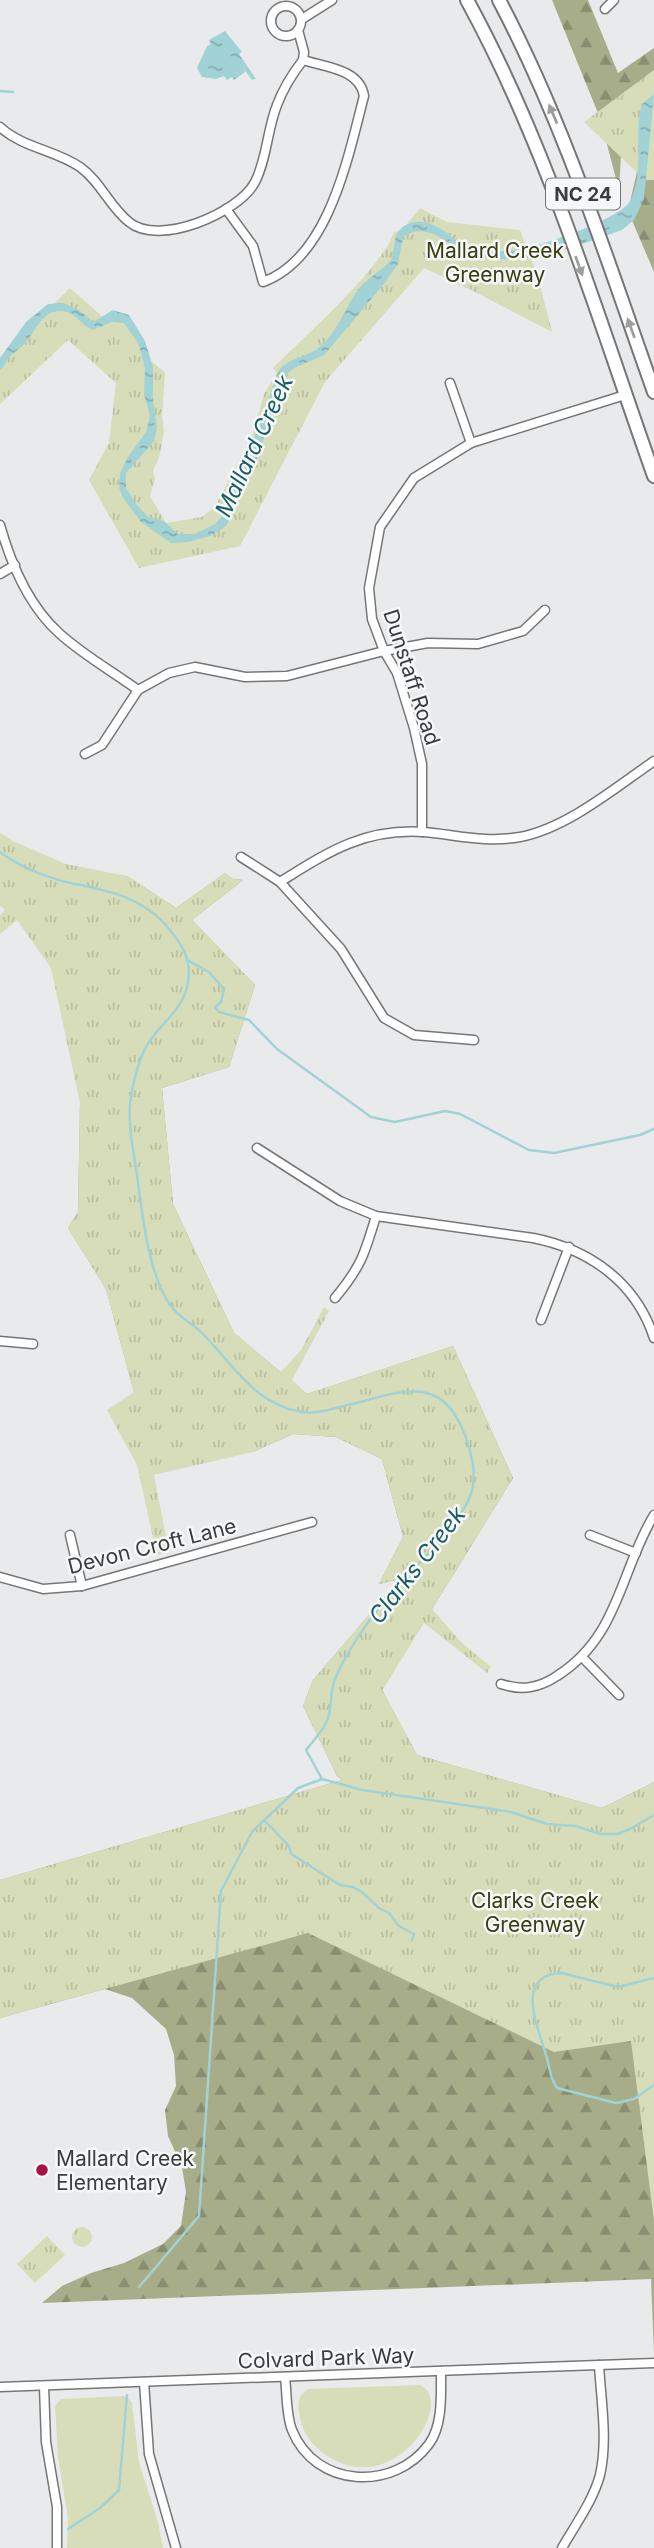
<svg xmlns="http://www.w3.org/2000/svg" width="654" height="2548" font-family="Inter,sans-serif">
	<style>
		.green { fill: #d7ddb8 }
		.forest { fill: url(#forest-firs) }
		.park { fill: url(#park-tufts) }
		.water { fill: url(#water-ripples) }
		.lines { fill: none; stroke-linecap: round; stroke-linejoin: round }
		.stream { stroke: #a1d2d6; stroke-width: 2.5 }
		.minor-casing { stroke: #757678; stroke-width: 11 }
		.primary-casing { stroke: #757678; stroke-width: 16 }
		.minor { stroke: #fff; stroke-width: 8 }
		.primary { stroke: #fff; stroke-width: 12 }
		.oneway { fill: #9d9e9e }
		.poi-dot { fill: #a81140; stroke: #f6f7f9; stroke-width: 2.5 }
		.labels { text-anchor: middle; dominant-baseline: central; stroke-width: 5; stroke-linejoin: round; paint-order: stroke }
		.shield { fill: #f6f7f9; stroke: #737475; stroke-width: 2 }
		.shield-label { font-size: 19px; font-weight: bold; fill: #3b3c3c }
		.park-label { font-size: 21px; fill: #393d10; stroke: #f6f7f9 }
		.street-label { font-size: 21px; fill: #3b3c3c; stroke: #f6f7f9 }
		.poi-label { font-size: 21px; fill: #3b3c3c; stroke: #f6f7f9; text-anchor: start }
		.water-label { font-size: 23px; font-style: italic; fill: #1b5d63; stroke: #f6f7f9 }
	</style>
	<defs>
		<pattern id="forest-firs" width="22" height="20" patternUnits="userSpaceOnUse" patternTransform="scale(1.75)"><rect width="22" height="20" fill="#a8ad89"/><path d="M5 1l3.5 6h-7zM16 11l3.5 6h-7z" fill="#8a8e71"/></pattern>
		<pattern id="park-tufts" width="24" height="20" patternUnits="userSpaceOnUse" patternTransform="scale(1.75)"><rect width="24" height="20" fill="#d7ddb8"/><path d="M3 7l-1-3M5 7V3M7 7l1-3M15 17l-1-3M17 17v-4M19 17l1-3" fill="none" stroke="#b9bf9f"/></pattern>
		<pattern id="water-ripples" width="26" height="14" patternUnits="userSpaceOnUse" patternTransform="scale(1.75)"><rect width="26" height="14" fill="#a1d2d6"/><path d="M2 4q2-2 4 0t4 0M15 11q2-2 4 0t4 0" fill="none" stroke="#84acaf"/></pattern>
	</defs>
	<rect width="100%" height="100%" fill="#e9eaec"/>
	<g class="green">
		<path d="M 420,2385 C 456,2401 397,2500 327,2456 C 316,2449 304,2435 301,2422 C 298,2409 295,2397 308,2389 Z"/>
		<polygon points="125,2396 132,2402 139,2463 158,2522 163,2548 67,2548 68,2518 58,2457 55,2406 61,2399"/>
	</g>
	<g class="forest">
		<polygon points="552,0 588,0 618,73 654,48 654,70 622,138 619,190 600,118"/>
		<polygon points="654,97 654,272 628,211"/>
		<polygon points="0,870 127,876 176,908 225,873 233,879 243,880 192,920 255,985 229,1067 162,1088 173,1204 234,1333 307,1394 453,1346 513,1478 382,1690 417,1755 602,1808 654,1782 654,2354 651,2279 42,2303 62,2286 91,2273 124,2263 163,2244 181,2226 186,2192 182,2167 168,2136 165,2110 176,2086 174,2055 166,2029 132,1998 105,1989 0,2018 0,1880 342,1780 337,1776 303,1706 313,1680 400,1579 379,1584 403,1537 382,1459 336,1437 293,1434 253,1452 134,1392 106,1289 68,1228 78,1212 80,1103 121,1011"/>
	</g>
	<g class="park">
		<polygon points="654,70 654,180 645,180 584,122"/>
		<path d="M 420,208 L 447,222 L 520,230 L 538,277 L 552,332 L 471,290 L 424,268 L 325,382 L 240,546 L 139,568 L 89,480 L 109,443 L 116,383 L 68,340 L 0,404 L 0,358 L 30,318 L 57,301 L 70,288 L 105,319 L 126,318 L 150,360 L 165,373 L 162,416 L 164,430 L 160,455 L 153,471 L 155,479 L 150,496 L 166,523 L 202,517 L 215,507 L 253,434 L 264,394 L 277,373 L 273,368 C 302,339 383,267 394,232 L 402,230 Z"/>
		<polygon points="0,833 13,841 66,864 127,876 176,908 225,873 233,879 243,880 192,920 255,985 229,1067 162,1088 173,1204 234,1333 281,1372 301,1350 324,1307 329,1311 292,1380 307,1394 453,1346 513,1478 432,1609 461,1642 491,1667 487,1673 424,1623 382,1690 417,1755 602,1808 654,1782 654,2221 631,2041 554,2052 308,1933 0,2018 0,1880 342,1780 337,1776 303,1706 313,1680 400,1579 379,1584 403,1537 382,1459 336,1437 293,1434 253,1452 154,1475 169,1552 157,1555 137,1465 107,1410 134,1392 106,1289 68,1228 78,1212 80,1103 51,968 17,920 0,934 0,915 5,910 0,906"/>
		<circle cx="82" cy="2237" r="10"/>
		<polygon points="47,2236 65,2255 35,2283 17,2264"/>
	</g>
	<g class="water">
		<polygon points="225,31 242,52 239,54 256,79 252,80 244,69 245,72 234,80 232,77 227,80 224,76 216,79 202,77 197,68 207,46 211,44 209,40"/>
		<path d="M 654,94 L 644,199 L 634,220 L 622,230 C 572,247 530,267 476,256 C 450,251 431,218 403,237 L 398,264 L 384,284 L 324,355 L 294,368 L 285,376 L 256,461 L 229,521 L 225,527 L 210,536 L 188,542 L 171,543 L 141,522 L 123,498 L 119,488 L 120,473 L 128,457 L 146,432 L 150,416 L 144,394 L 145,368 L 141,353 L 138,343 L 124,323 L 112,322 L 93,330 C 81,326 77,312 61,311 C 43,310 35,331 26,342 C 21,348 14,352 9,357 C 6,362 5,366 0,370 L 0,358 L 26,322 L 48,304 L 63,303 L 79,310 L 93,322 L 113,310 L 129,315 L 145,341 L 153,367 L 153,401 L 157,427 L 154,441 L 126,473 L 126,488 L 137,505 L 148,517 L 164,521 L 178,534 L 195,534 L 215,524 L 224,514 L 245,464 L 279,370 C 290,357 310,357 322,345 C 337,331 344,311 355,294 C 365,278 380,273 391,260 C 396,249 392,233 404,226 C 431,211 450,240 471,248 C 490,255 516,250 535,246 C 554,241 622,217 630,201 C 644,174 635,139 640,111 L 642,104 Z"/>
	</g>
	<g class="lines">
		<g class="stream">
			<polyline points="0,91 13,92"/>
			<path d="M 0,852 C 20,867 43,876 66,882 C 102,890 136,894 163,922 C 181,942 194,960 187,987 C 181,1014 153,1028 143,1053 C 137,1068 132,1087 130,1104 C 128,1131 135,1157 138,1183 C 143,1219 149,1275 170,1305 C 179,1318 194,1324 204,1335 C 234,1366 255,1404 301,1412 C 315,1414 327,1410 340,1407 C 378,1400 429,1372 455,1415 C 464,1429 470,1448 473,1465 C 474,1474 474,1483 472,1491 C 460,1529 406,1573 381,1605 C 364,1627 346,1653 335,1679 C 330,1691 332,1705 328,1718 C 325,1729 313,1741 306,1750 L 322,1779 L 362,1790 L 511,1812 L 547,1824 L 575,1826 L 601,1834 L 617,1834 L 630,1829 L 654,1815"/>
			<polyline points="189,961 209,972 224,989 221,1002 215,1007 219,1012 249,1020 277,1049 371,1117 395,1122 445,1111 460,1114 529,1150 554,1153 640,1135 654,1129"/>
			<polyline points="265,1821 289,1846 291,1854 340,1885 353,1887 362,1892 379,1908 389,1913 399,1926 414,1934 412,1940"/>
			<path d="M 654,1978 L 618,1987 L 561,1973 C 515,1975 537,2025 545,2052 C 550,2065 549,2077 557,2088 L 616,2103 L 634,2099 L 654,2085"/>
			<polyline points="139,2287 199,2216 221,1891 252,1832 298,1788 322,1779"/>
			<polyline points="68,2529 100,2508 119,2490 127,2395"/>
		</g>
		<defs>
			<g id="minor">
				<circle cx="286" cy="21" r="15"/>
				<polyline points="605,9 614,0"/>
				<polyline points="302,19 332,0"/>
				<path d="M 0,127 C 23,148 55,150 80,167 C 101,182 109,206 129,222 C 159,247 239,213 255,182 C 267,159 267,130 277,105 C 283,89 293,73 303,60 L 304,52 L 298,30"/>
				<path d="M 226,209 L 253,246 L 263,282 C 329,258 348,157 364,96 C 360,69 325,67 303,60"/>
				<polyline points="450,383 471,443"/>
				<path d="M 0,525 C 11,564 29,606 59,633 C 83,655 112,671 138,690"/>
				<polyline points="0,574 15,565"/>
				<polyline points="85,754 102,745 138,690 169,673 195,667 245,677 287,676 384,651 428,643 478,644 523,631 545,610"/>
				<polyline points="422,832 422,764 414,728 397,673 384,651 372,619 369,588 380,527 414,478 471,443 625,395"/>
				<polyline points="241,857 280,882 341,949 384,1018 414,1035 474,1040"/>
				<path d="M 280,882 C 328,852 364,828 424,832 C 457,835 486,843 520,837 C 567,828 615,788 654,761"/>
				<path d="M 257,1148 L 340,1201 L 376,1216 L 533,1238 C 589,1249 636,1282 654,1338"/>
				<path d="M 335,1298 C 361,1267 365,1253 376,1216"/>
				<polyline points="541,1320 569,1247"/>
				<polyline points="0,1341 33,1344"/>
				<polyline points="70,1535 82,1586"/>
				<polyline points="590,1535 636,1553"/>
				<polyline points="0,1577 43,1589 82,1586 312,1522"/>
				<polyline points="582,1657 619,1695"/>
				<path d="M 501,1684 C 522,1691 539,1688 557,1676 C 619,1637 620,1571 654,1515"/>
				<path d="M 285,2377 C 287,2393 286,2415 292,2430 C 315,2488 394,2492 429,2444 C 443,2425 441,2394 441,2371"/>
				<polyline points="144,2382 149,2454 176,2548"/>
				<polyline points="44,2386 46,2442 57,2507 57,2548"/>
				<polyline points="0,2387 654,2363"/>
				<path d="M 562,2548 C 575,2525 593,2501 600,2475 C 608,2440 601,2400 599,2365"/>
			</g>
			<g id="primary">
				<path d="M 467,0 C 549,150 597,316 654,476"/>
				<path d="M 499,0 C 565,125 607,260 654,392"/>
			</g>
		</defs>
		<use href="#minor" class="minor-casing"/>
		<use href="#primary" class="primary-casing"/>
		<use href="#minor" class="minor"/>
		<use href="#primary" class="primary"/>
	</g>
	<defs><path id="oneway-solid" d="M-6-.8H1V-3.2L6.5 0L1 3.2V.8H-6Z" transform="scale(1.75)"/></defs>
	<g class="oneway">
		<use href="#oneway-solid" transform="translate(553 114) rotate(-113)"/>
		<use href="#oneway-solid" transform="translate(579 266) rotate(70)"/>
		<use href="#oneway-solid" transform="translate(631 328) rotate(-110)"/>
	</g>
	<circle class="poi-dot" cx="42" cy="2170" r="7"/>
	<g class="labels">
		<rect class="shield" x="546" y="178.5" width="74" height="31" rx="5"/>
		<g class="shield-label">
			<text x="583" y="194">NC 24</text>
		</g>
		<g class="park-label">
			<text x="495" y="250">Mallard Creek<tspan x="495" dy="24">Greenway</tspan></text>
			<text x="535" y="1900">Clarks Creek<tspan x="535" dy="24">Greenway</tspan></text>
		</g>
		<g class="street-label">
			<text transform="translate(412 677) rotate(72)">Dunstaff Road</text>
			<text transform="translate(152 1546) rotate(-14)">Devon Croft Lane</text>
			<text transform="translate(326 2358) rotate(-2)">Colvard Park Way</text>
		</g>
		<g class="poi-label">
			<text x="56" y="2158">Mallard Creek<tspan x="56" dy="24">Elementary</tspan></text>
		</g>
		<g class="water-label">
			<text transform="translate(254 446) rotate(-65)">Mallard Creek</text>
			<text transform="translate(417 1565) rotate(-52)">Clarks Creek</text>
		</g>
	</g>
</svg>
